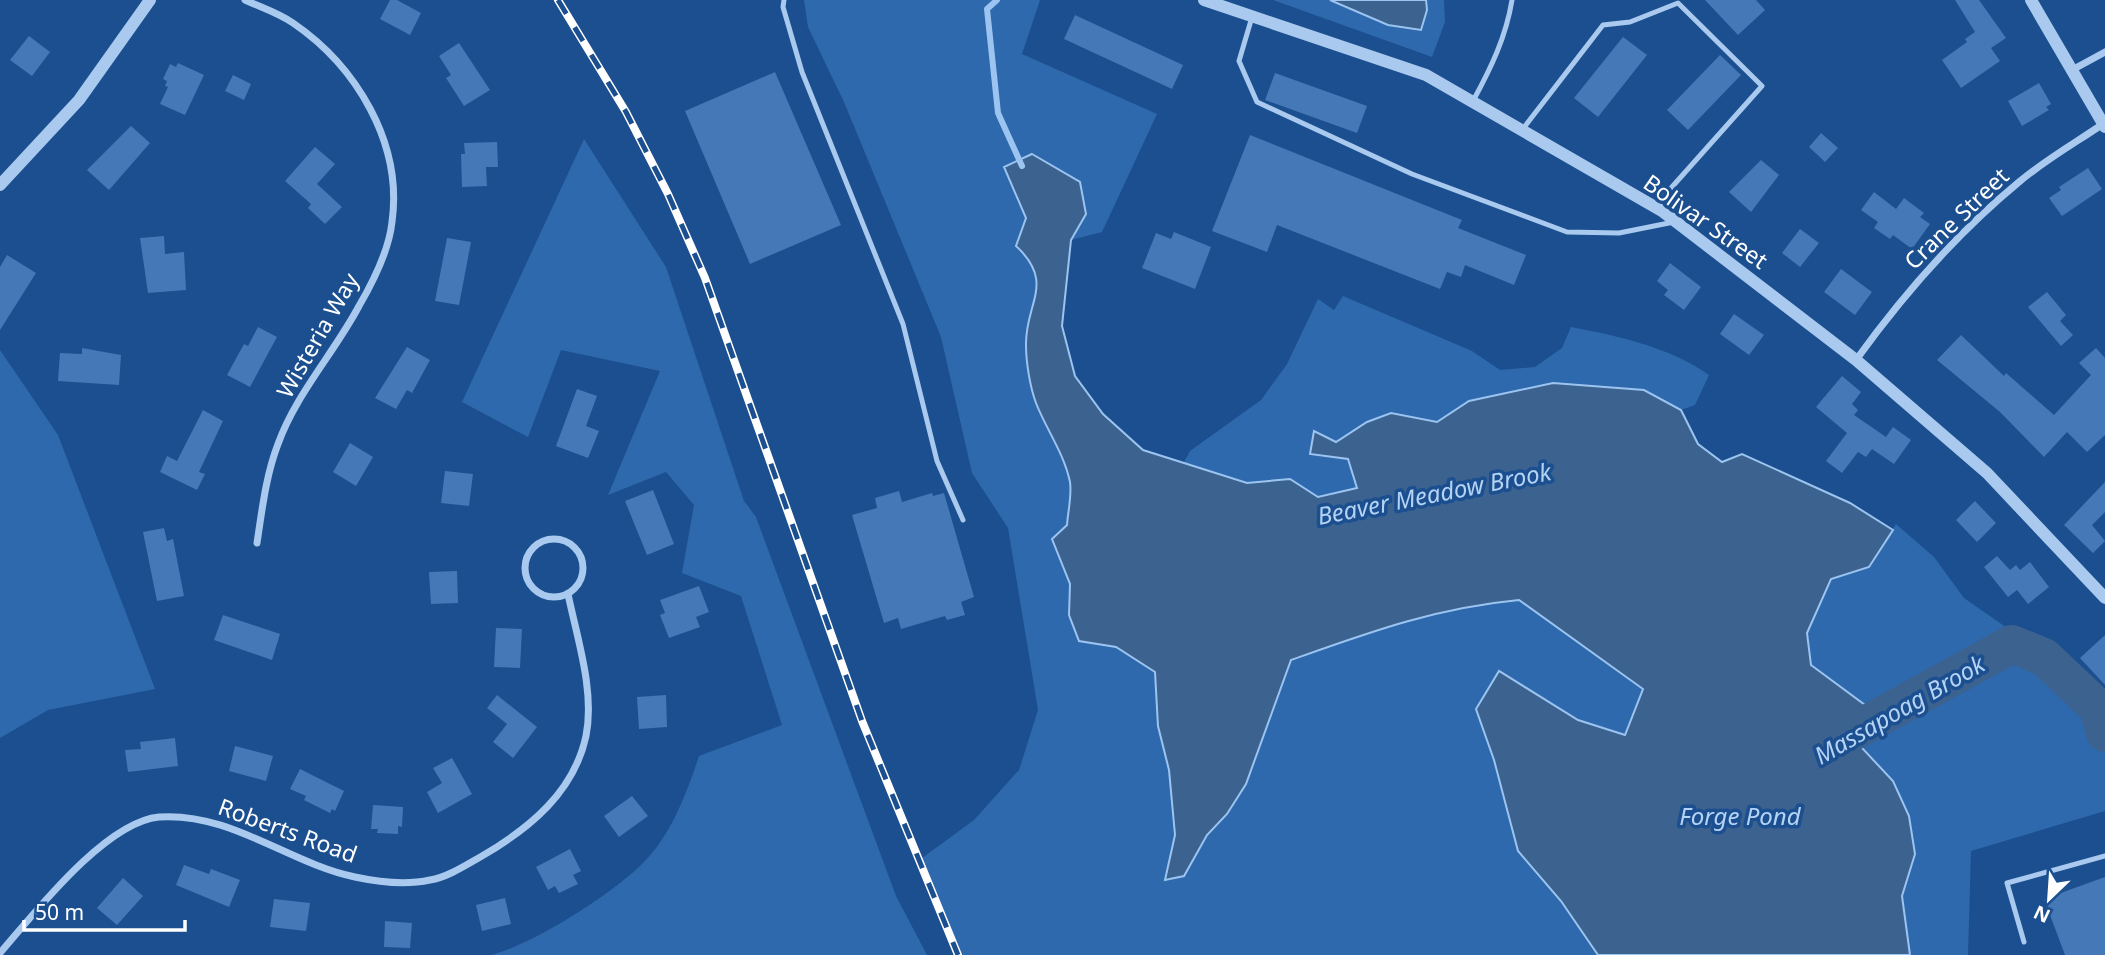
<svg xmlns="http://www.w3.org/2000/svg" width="2105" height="955" font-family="'Noto Sans',sans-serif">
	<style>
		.green { fill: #2e69ad }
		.water { fill: #3c6290; stroke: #9cc4f0; stroke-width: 2 }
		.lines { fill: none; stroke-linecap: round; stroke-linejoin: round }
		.stream { stroke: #9cc4f0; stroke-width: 6 }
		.river { stroke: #3c6290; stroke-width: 38 }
		.building { fill: #4478b7 }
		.service { stroke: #a9c9ee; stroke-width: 5 }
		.minor { stroke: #a9c9ee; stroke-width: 7 }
		.tertiary { stroke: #a9c9ee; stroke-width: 12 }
		.rail-casing { stroke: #fff; stroke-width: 8 }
		.rail { stroke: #1b4f8f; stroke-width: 5; stroke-dasharray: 16; stroke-linecap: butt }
		.labels { text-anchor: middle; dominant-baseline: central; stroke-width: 7; stroke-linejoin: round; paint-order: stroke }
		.street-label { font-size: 23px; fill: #fff; stroke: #1b4f8f }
		.water-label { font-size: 24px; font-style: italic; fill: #b5d3f5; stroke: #1b4f8f }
	</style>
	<rect width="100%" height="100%" fill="#1b4f8f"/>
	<g class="green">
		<path d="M 804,0 L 1040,0 L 1022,54 L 1157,114 L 1102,232 L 1071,240 L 1086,214 L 1004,167 L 1026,218 L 1016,246 L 1029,258 L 1036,271 L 1035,304 L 1026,343 L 1071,483 L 1067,525 L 1053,540 L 1070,584 L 1069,615 L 1079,641 L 1116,647 L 1155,672 L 1158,726 L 1169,770 L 1175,835 L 1165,879 L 1184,876 L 1207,835 L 1227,814 L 1246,784 L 1291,660 C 1372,631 1433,608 1519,600 L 1643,689 L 1626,735 L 1578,720 L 1499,671 L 1494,760 L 1518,851 L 1561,901 L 1598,955 L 958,955 L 918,861 L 974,820 L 1019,770 L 1038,710 L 1008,528 L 972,473 L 941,337 L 844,102 L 808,27 Z"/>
		<polygon points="1273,0 1444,0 1445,22 1432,57"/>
		<path d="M 584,139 L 666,267 L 744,501 L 756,517 L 896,896 L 927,955 L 491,955 C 534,944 614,893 645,861 C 672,833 687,792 699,756 L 782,725 L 741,596 L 682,573 L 694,505 L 666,472 L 608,495 L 660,371 L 561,350 L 528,437 L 462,402 Z"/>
		<path d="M 1343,296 L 1472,351 L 1500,370 L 1535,367 L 1562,348 L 1571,327 C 1618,336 1670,347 1709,375 L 1695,405 L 1681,410 L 1644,390 L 1553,383 L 1469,401 L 1437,422 L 1391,413 L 1367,422 L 1336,442 L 1349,459 L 1357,488 L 1318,497 L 1290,479 L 1248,483 L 1183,464 L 1190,451 L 1261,400 L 1287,364 L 1318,299 L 1334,310 Z"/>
		<polygon points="0,350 58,435 155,689 48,710 0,738"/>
		<polygon points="1896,524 1934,557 1964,598 2023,639 2063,660 2105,712 2105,811 1971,851 1968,955 1910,955 1902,896 1915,854 1893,781 1862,748 1865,705 1811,665 1807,634 1831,579 1869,567"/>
	</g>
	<g class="water">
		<polygon points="1330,0 1426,0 1427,10 1421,30 1388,25"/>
		<path d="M 1032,154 L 1080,182 L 1086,214 L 1071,240 L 1062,326 L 1075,376 L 1103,414 L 1143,450 L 1247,483 L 1290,479 L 1318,497 L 1357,488 L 1348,459 L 1310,454 L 1314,431 L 1336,442 L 1367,422 L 1391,413 L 1437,422 L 1469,401 L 1553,383 L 1644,390 L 1681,410 L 1698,444 L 1722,462 L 1742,454 L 1850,503 L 1893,530 L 1869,567 L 1831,579 L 1807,633 L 1811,665 L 1865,705 L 1862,748 L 1893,781 L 1909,816 L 1915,854 L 1902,896 L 1910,955 L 1598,955 L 1561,901 L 1518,851 L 1494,760 L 1476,709 L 1499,671 L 1578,720 L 1625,735 L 1643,689 L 1519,600 C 1435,608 1370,632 1291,660 L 1246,784 L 1227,814 L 1207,835 L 1184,876 L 1165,880 L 1175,835 L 1169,770 L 1158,726 L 1155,672 L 1116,647 L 1079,641 L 1069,615 L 1070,584 L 1052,539 L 1067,525 C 1068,511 1072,495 1070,482 C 1064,453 1046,429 1036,403 C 1030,387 1026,362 1026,345 C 1025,303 1056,283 1016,246 L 1026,218 L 1004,167 Z"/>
	</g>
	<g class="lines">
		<polyline class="stream" points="997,0 987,9 998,113 1022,166"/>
		<polyline class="river" points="1820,750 2012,644 2044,657 2098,708 2105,733"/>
	</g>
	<g class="building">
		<polygon points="390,0 397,0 421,13 410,35 380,19"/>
		<polygon points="1705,0 1756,0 1765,10 1738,35"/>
		<polygon points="1955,0 1979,0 2006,38 1991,48 2000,61 1961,88 1942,60 1967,42 1965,39 1975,32"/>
		<polygon points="1075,15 1183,65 1172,89 1064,39"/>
		<polygon points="29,36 50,52 32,76 10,60"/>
		<polygon points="1623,37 1647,55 1598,117 1574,98"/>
		<polygon points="459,43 490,90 464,106 446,78 451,75 439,56"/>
		<polygon points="1720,55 1741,75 1688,130 1667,110"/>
		<polygon points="178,63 204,75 185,115 160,104 168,87 165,86 167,81 163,79 170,64 176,67"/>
		<polygon points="775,72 841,225 750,264 685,111"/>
		<polygon points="1275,73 1367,106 1357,133 1265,100"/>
		<polygon points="233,75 251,84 244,100 225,91"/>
		<polygon points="2039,83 2051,104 2046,107 2049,110 2022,126 2008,101"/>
		<polygon points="131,126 150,143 109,190 87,170"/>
		<polygon points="1821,133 1838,148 1825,162 1809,147"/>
		<polygon points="1250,135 1462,220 1458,228 1526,255 1514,285 1465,265 1461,277 1447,272 1440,289 1277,225 1267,252 1212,231"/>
		<polygon points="497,142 498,167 486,167 487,186 462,187 461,154 465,154 464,143"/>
		<polygon points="315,147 335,164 317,184 342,207 325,224 308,208 311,204 285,181"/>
		<polygon points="1761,160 1779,175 1751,212 1729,192"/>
		<polygon points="2088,168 2102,189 2062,216 2049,198 2061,190 2059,187"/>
		<polygon points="1874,192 1896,209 1904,198 1924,213 1920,217 1930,224 1912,249 1893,235 1890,239 1874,228 1878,222 1861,210"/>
		<polygon points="1800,229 1819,243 1800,267 1782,253"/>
		<polygon points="1174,232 1211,247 1195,289 1142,268 1156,233 1171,239"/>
		<polygon points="164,236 165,254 184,252 186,290 148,293 140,238"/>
		<polygon points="447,238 471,242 459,305 435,301"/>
		<polygon points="7,255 36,273 0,330 0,267"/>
		<polygon points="1670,263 1701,287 1684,310 1664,295 1668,290 1657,281"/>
		<polygon points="1841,269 1872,292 1855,315 1824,292"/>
		<polygon points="2047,292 2066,315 2060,321 2073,335 2061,346 2028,307"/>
		<polygon points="1734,314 1764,335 1749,355 1720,334"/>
		<polygon points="258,327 277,337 250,387 227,375 244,344 248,346"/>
		<polygon points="1961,335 2004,376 2006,373 2054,415 2091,375 2079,363 2096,348 2105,358 2105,435 2087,452 2067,432 2044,457 2000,412 1937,360"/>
		<polygon points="407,347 430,360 412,393 407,390 396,409 375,398"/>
		<polygon points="82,348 121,355 119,385 58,381 60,353 82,354"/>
		<polygon points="1842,376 1861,392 1852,404 1858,410 1854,415 1886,437 1893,427 1911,440 1894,464 1872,449 1866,457 1858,452 1842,473 1826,461 1847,433 1816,407"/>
		<polygon points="577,389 597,396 586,426 599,431 588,458 556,446"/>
		<polygon points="203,410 223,421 199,472 205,474 197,490 160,472 167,456 177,461"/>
		<polygon points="350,443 373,457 356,486 333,472"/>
		<polygon points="445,471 473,474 469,506 441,503"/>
		<polygon points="2105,482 2105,512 2092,525 2105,541 2093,553 2064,525"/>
		<polygon points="653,490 674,544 647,555 625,501"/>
		<polygon points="899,491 902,502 932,493 933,496 944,493 974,597 961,602 965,615 947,620 945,616 901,629 898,618 884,623 852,515 877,508 875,498"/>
		<polygon points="1975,501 1996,523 1977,542 1956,520"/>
		<polygon points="164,528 167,541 173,539 184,596 157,601 143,532"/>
		<polygon points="1997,556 2010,570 2016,565 2020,570 2030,562 2049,587 2028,604 2017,590 2008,597 1984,567"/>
		<polygon points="457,571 458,603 431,604 429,572"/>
		<polygon points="699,586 709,612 696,617 700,627 669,638 660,615 665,613 660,600"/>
		<polygon points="223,615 280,634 272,660 214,640"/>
		<polygon points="496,628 522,629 520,668 494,667"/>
		<polygon points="2105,635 2105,685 2080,658"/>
		<polygon points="497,695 537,727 513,758 493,742 507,724 487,708"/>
		<polygon points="666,695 667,727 639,729 637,697"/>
		<polygon points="175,738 178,766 128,772 125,750 141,749 140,742"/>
		<polygon points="235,746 273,756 266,781 229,771"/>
		<polygon points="452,758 472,794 438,813 427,792 442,783 433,768"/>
		<polygon points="300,769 344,791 335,811 332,809 330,813 304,800 306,796 290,789"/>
		<polygon points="632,796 648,816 619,837 604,816"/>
		<polygon points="373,805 403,807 402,827 398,826 398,834 377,833 378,829 371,829"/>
		<polygon points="570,849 581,871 573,875 578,884 559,893 555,886 548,890 536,867"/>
		<polygon points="184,865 209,874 211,869 240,880 229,907 176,885"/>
		<polygon points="2105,877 2105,955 2065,955 2044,899"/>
		<polygon points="123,878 143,896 117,925 97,908"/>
		<polygon points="505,898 511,924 482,931 476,905"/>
		<polygon points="274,899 310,903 306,931 270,927"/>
		<polygon points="385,921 412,923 410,948 384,947"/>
	</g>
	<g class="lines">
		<g class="service">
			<polyline points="784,0 783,7 802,72 903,324 937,461 963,520"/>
			<polyline points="1252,17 1239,61 1257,102 1412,174 1567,232 1619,233 1674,222"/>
			<path d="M 1473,101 C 1491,68 1506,37 1512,0"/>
			<polyline points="1522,130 1603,25 1630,22 1678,3 1762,86 1655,206"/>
			<polyline points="2024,942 2007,883 2105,856"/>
		</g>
		<g class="minor">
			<path d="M 245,0 C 260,7 279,13 293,23 C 356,66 403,143 392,222 C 389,250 373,282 359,306 C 334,353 296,394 278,444 C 266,475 262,510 257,543"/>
			<polyline points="2072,70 2105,52"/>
			<path d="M 1856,360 C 1903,295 1957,233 2019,182 C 2045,160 2075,143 2103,124"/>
			<circle cx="554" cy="568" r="29"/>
			<path d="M 0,953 C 34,914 105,822 159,817 C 231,812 288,863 355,877 C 378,882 407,885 430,880 C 448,877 466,865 482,856 C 530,828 574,792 586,736 C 595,691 577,638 568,594"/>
		</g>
		<g class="tertiary">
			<polyline points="1204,0 1426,75 1662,211 1856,360 1987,473 2105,598"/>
			<polyline points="2031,0 2105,127"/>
			<polyline points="0,185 79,100 150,0"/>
		</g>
		<defs>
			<polyline id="rail" points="558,0 626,112 668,194 705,278 862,721 958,955"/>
		</defs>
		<use href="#rail" class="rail-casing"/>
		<use href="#rail" class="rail"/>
	</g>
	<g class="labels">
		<g class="street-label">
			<text transform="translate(1956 218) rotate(-44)">Crane Street</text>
			<text transform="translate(1706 221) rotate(35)">Bolivar Street</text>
			<text transform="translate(317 335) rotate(-60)">Wisteria Way</text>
			<text transform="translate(288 830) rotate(20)">Roberts Road</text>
		</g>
		<g class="water-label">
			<text transform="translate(1434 493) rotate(-11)">Beaver Meadow Brook</text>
			<text transform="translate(1899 709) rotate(-30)">Massapoag Brook</text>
			<text x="1740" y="815">Forge Pond</text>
		</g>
	</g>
	<g transform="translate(2049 899) rotate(205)" stroke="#1b4f8f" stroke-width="5" paint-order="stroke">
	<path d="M0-5L12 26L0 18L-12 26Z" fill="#ffffff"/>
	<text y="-10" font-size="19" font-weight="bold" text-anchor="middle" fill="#ffffff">N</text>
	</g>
	<path d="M24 920v10h161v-10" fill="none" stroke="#ffffff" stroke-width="3.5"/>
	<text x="35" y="920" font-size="21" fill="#ffffff" stroke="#1b4f8f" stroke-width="5" paint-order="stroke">50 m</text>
</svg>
